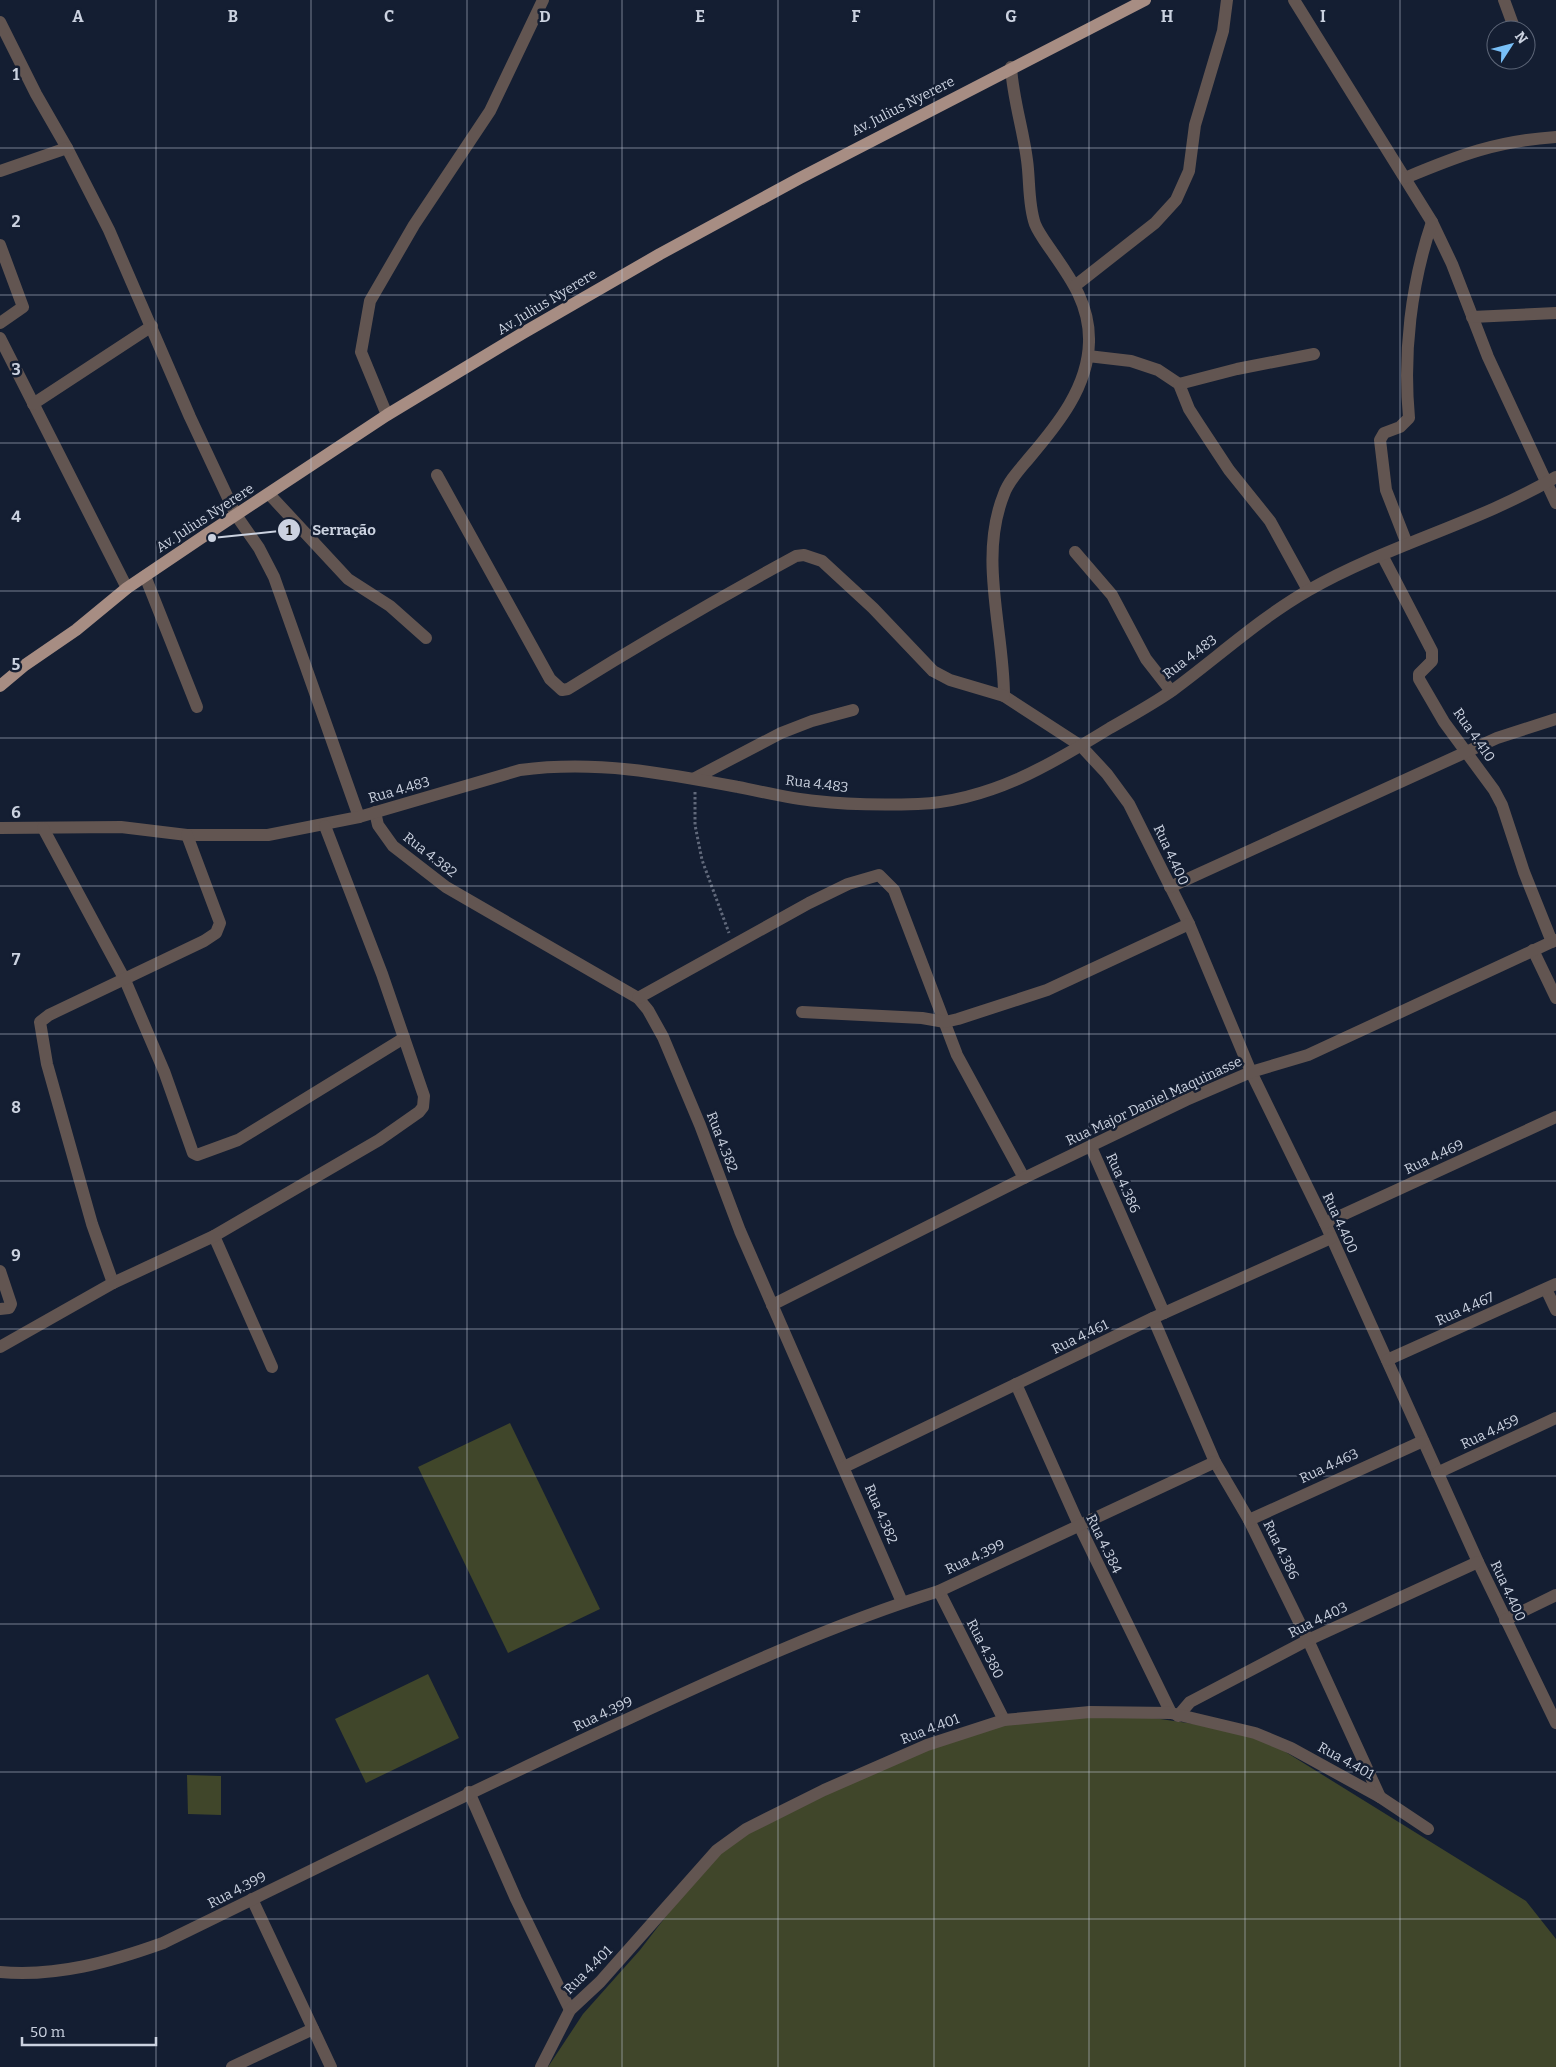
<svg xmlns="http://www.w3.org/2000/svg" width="1556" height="2067" font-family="Bitter,serif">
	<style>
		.green { fill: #40462a }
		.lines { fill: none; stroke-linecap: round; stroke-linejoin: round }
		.path { stroke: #61697b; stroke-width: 3; stroke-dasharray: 2.5 2.5; stroke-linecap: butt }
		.minor { stroke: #625551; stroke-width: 12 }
		.major { stroke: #a78d83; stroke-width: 12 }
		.grid { fill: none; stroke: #cbd2e0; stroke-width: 1; stroke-opacity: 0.55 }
		.labels { text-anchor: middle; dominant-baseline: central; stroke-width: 5; stroke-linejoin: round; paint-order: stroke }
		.street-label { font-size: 14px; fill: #cbd2e0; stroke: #141e32 }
		.grid-label { font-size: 16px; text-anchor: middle; font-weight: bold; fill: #cbd2e0; stroke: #141e32; stroke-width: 5; stroke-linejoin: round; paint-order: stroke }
		.leader { fill: none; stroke: #cbd2e0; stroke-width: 2 }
		.callout-dot { fill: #cbd2e0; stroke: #141e32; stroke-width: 2 }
		.mark-label { font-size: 15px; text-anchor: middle; font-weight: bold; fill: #111 }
		.callout-label { font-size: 15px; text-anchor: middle; font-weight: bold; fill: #cbd2e0; stroke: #141e32; stroke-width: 5; stroke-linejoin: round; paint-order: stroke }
	</style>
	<rect width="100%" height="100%" fill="#141e32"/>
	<g class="green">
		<polygon points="510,1423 600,1609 508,1653 418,1467"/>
		<polygon points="428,1674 459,1738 366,1783 335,1719"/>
		<polygon points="1120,1713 1255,1733 1526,1901 1556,1939 1556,2067 548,2067 583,2014 640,1950 717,1850 850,1778 989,1725"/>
		<polygon points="187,1775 221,1776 221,1815 188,1814"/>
	</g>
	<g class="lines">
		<polyline class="path" points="695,792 695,825 702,860 729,933"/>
		<g class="minor">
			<polyline points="1294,0 1432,222 1452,264 1488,357 1556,503"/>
			<polyline points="1504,0 1515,30"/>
			<polyline points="0,22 36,94 67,148 109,230 190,417 236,515 259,548 274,577 359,817"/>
			<path d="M 1011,67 C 1013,99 1023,129 1027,160 C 1030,181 1028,204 1035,224 C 1039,234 1047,244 1053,253 C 1072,280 1090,306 1089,342 C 1088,387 1058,424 1030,457 C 1021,468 1009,480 1004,494 C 978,558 1004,630 1004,696 L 1081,746 L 1107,774 L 1129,804 L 1189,924 L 1251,1072 L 1325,1223 L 1478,1562 L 1556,1723"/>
			<polyline points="0,171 67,148"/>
			<path d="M 1405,178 C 1460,155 1496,141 1556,137"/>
			<polyline points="0,245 23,307 0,323"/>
			<polyline points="1076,285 1155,223 1176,200 1189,171 1195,125 1223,31 1227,0"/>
			<polyline points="1472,317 1556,313"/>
			<polyline points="0,338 127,588"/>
			<polyline points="1088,356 1131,361 1158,370 1179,384 1189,409 1198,423 1229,470 1270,521 1308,590"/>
			<polyline points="1179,384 1237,369 1314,354"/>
			<polyline points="33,404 152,326"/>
			<polyline points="387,415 361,352 370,301 414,225 490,111 543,0"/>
			<path d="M 437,475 L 550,679 L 562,690 L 568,689 C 643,642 719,598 796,556 L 804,555 L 822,561 L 873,608 L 933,671 L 950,680 L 1004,696"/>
			<polyline points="269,494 348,579 390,606 426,638"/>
			<path d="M 1407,544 L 1386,490 L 1380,440 L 1384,433 L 1400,427 L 1409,418 C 1403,353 1411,284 1432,222"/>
			<polyline points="1075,552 1112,595 1146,659 1171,691"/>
			<polyline points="1382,555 1432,651 1432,661 1419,674 1419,679 1444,722 1494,790 1502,805 1524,872 1552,942"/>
			<polyline points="145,576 197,707"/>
			<polyline points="695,778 781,733 812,721 853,710"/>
			<polyline points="375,812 378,825 393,846 446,887 638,998 648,1010 663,1037 700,1125 740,1231 902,1602"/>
			<path d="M 0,828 L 121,827 L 187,835 L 268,835 L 359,817 L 520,770 C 596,760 664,773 738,787 C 764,792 790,799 816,801 C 849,805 885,805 918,804 C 990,801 1050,765 1110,728 C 1131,716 1153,704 1173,690 C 1218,657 1260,618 1309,590 C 1388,545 1478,523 1556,477"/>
			<polyline points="43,828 125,980 164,1071 193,1153 197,1155 238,1140 404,1038"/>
			<polyline points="1170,887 1497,738 1556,719"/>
			<polyline points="1533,950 1556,998"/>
			<polyline points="638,998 809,903 848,884 879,875 894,890 957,1055 1024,1178"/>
			<polyline points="802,1012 922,1018 945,1022 958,1019 1047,990 1189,924"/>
			<polyline points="1091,1147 1164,1313"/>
			<polyline points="1325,1223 1556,1117"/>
			<polyline points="214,1236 272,1367"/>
			<polyline points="0,1271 11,1304 9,1308 0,1309"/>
			<polyline points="113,1283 92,1224 47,1064 40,1022 49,1015 204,941 216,933 220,923 187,835"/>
			<polyline points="1546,1289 1556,1310"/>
			<polyline points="772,1305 1024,1178 1186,1100 1251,1072 1308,1055 1556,940"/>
			<polyline points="1153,1318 1215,1462 1249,1520 1308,1640 1380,1797"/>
			<polyline points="0,1347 113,1283 214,1236 379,1140 419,1112 423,1107 424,1096 382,974 325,826"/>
			<polyline points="1387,1360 1556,1284"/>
			<polyline points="1016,1384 1079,1525 1171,1713"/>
			<polyline points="844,1467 1153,1318 1331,1238"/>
			<polyline points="1437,1473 1556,1418"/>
			<polyline points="1249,1520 1423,1441"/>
			<polyline points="939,1591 1004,1720"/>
			<polyline points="1505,1620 1556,1595"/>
			<polyline points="1178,1716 1190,1702 1308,1640 1478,1562"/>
			<polyline points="469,1792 516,1899 570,2010"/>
			<polyline points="252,1899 331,2067"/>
			<path d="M 0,1972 C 57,1977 110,1962 163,1943 C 319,1867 473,1790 630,1718 C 731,1671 833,1624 939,1591 L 1215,1462"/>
			<polyline points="232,2067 313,2029"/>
			<polyline points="541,2067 570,2010 600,1982 717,1850 746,1829 824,1790 927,1745 1004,1720 1090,1712 1171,1713 1255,1733 1291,1748 1380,1797 1428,1829"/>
		</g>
		<polyline class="major" points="0,686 25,665 76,630 127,588 207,534 387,415 523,333 660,254 800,178 1145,0"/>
	</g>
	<path class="grid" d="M 156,0 L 156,2067M 311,0 L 311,2067M 467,0 L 467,2067M 622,0 L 622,2067M 778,0 L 778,2067M 934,0 L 934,2067M 1089,0 L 1089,2067M 1245,0 L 1245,2067M 1400,0 L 1400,2067M 0,148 L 1556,148M 0,295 L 1556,295M 0,443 L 1556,443M 0,591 L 1556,591M 0,738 L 1556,738M 0,886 L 1556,886M 0,1034 L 1556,1034M 0,1181 L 1556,1181M 0,1329 L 1556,1329M 0,1476 L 1556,1476M 0,1624 L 1556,1624M 0,1772 L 1556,1772M 0,1919 L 1556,1919"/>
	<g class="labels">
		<g class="street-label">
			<text transform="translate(903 106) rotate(-27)">Av. Julius Nyerere</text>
			<text transform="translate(547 302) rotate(-31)">Av. Julius Nyerere</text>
			<text transform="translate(205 518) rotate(-33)">Av. Julius Nyerere</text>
			<text transform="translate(1190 657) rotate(-37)">Rua 4.483</text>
			<text transform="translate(1474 735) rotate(55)">Rua 4.410</text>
			<text transform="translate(817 784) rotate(7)">Rua 4.483</text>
			<text transform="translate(399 790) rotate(-16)">Rua 4.483</text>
			<text transform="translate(430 855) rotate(38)">Rua 4.382</text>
			<text transform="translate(1171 855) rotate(65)">Rua 4.400</text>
			<text transform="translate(1154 1101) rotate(-25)">Rua Major Daniel Maquinasse</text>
			<text transform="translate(722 1142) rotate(69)">Rua 4.382</text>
			<text transform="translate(1434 1157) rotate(-25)">Rua 4.469</text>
			<text transform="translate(1123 1183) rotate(66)">Rua 4.386</text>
			<text transform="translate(1340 1223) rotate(65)">Rua 4.400</text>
			<text transform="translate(1465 1309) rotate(-24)">Rua 4.467</text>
			<text transform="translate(1080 1337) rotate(-26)">Rua 4.461</text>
			<text transform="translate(1490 1432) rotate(-25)">Rua 4.459</text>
			<text transform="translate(1329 1466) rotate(-25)">Rua 4.463</text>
			<text transform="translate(881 1514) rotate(67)">Rua 4.382</text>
			<text transform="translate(1104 1544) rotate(64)">Rua 4.384</text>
			<text transform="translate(1281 1550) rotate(64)">Rua 4.386</text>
			<text transform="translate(975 1557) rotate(-25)">Rua 4.399</text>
			<text transform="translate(1508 1591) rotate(65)">Rua 4.400</text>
			<text transform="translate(1318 1620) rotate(-26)">Rua 4.403</text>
			<text transform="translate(985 1649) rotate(63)">Rua 4.380</text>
			<text transform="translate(603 1714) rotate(-25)">Rua 4.399</text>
			<text transform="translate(930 1729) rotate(-21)">Rua 4.401</text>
			<text transform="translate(1346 1761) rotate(29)">Rua 4.401</text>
			<text transform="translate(237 1890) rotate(-27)">Rua 4.399</text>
			<text transform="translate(588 1970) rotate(-45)">Rua 4.401</text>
		</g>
	</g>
	<g class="grid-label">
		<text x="78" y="22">A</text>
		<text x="233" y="22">B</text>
		<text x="389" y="22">C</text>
		<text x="545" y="22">D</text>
		<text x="700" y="22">E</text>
		<text x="856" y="22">F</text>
		<text x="1011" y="22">G</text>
		<text x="1167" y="22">H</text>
		<text x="1323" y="22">I</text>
		<text x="16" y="80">1</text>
		<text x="16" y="227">2</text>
		<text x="16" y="375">3</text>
		<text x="16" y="522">4</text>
		<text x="16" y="670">5</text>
		<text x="16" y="818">6</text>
		<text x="16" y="965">7</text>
		<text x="16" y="1113">8</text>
		<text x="16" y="1261">9</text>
	</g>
	<path class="leader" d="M212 538L289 530"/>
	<g class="callout-dot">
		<circle cx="212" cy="538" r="5"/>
		<circle cx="289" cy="530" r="12"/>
	</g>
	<g class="mark-label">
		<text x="289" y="535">1</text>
	</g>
	<g class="callout-label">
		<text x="344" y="535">Serração</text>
	</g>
	<g transform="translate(1511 45) rotate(54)"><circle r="24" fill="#141e32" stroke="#5d6678"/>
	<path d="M0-4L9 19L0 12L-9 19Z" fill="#78bff7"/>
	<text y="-8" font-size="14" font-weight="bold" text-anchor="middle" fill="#cbd2e0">N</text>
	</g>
	<path d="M22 2037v8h134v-8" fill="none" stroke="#cbd2e0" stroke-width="2.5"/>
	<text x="30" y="2037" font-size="15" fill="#cbd2e0" stroke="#141e32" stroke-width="4" paint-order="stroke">50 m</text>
</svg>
